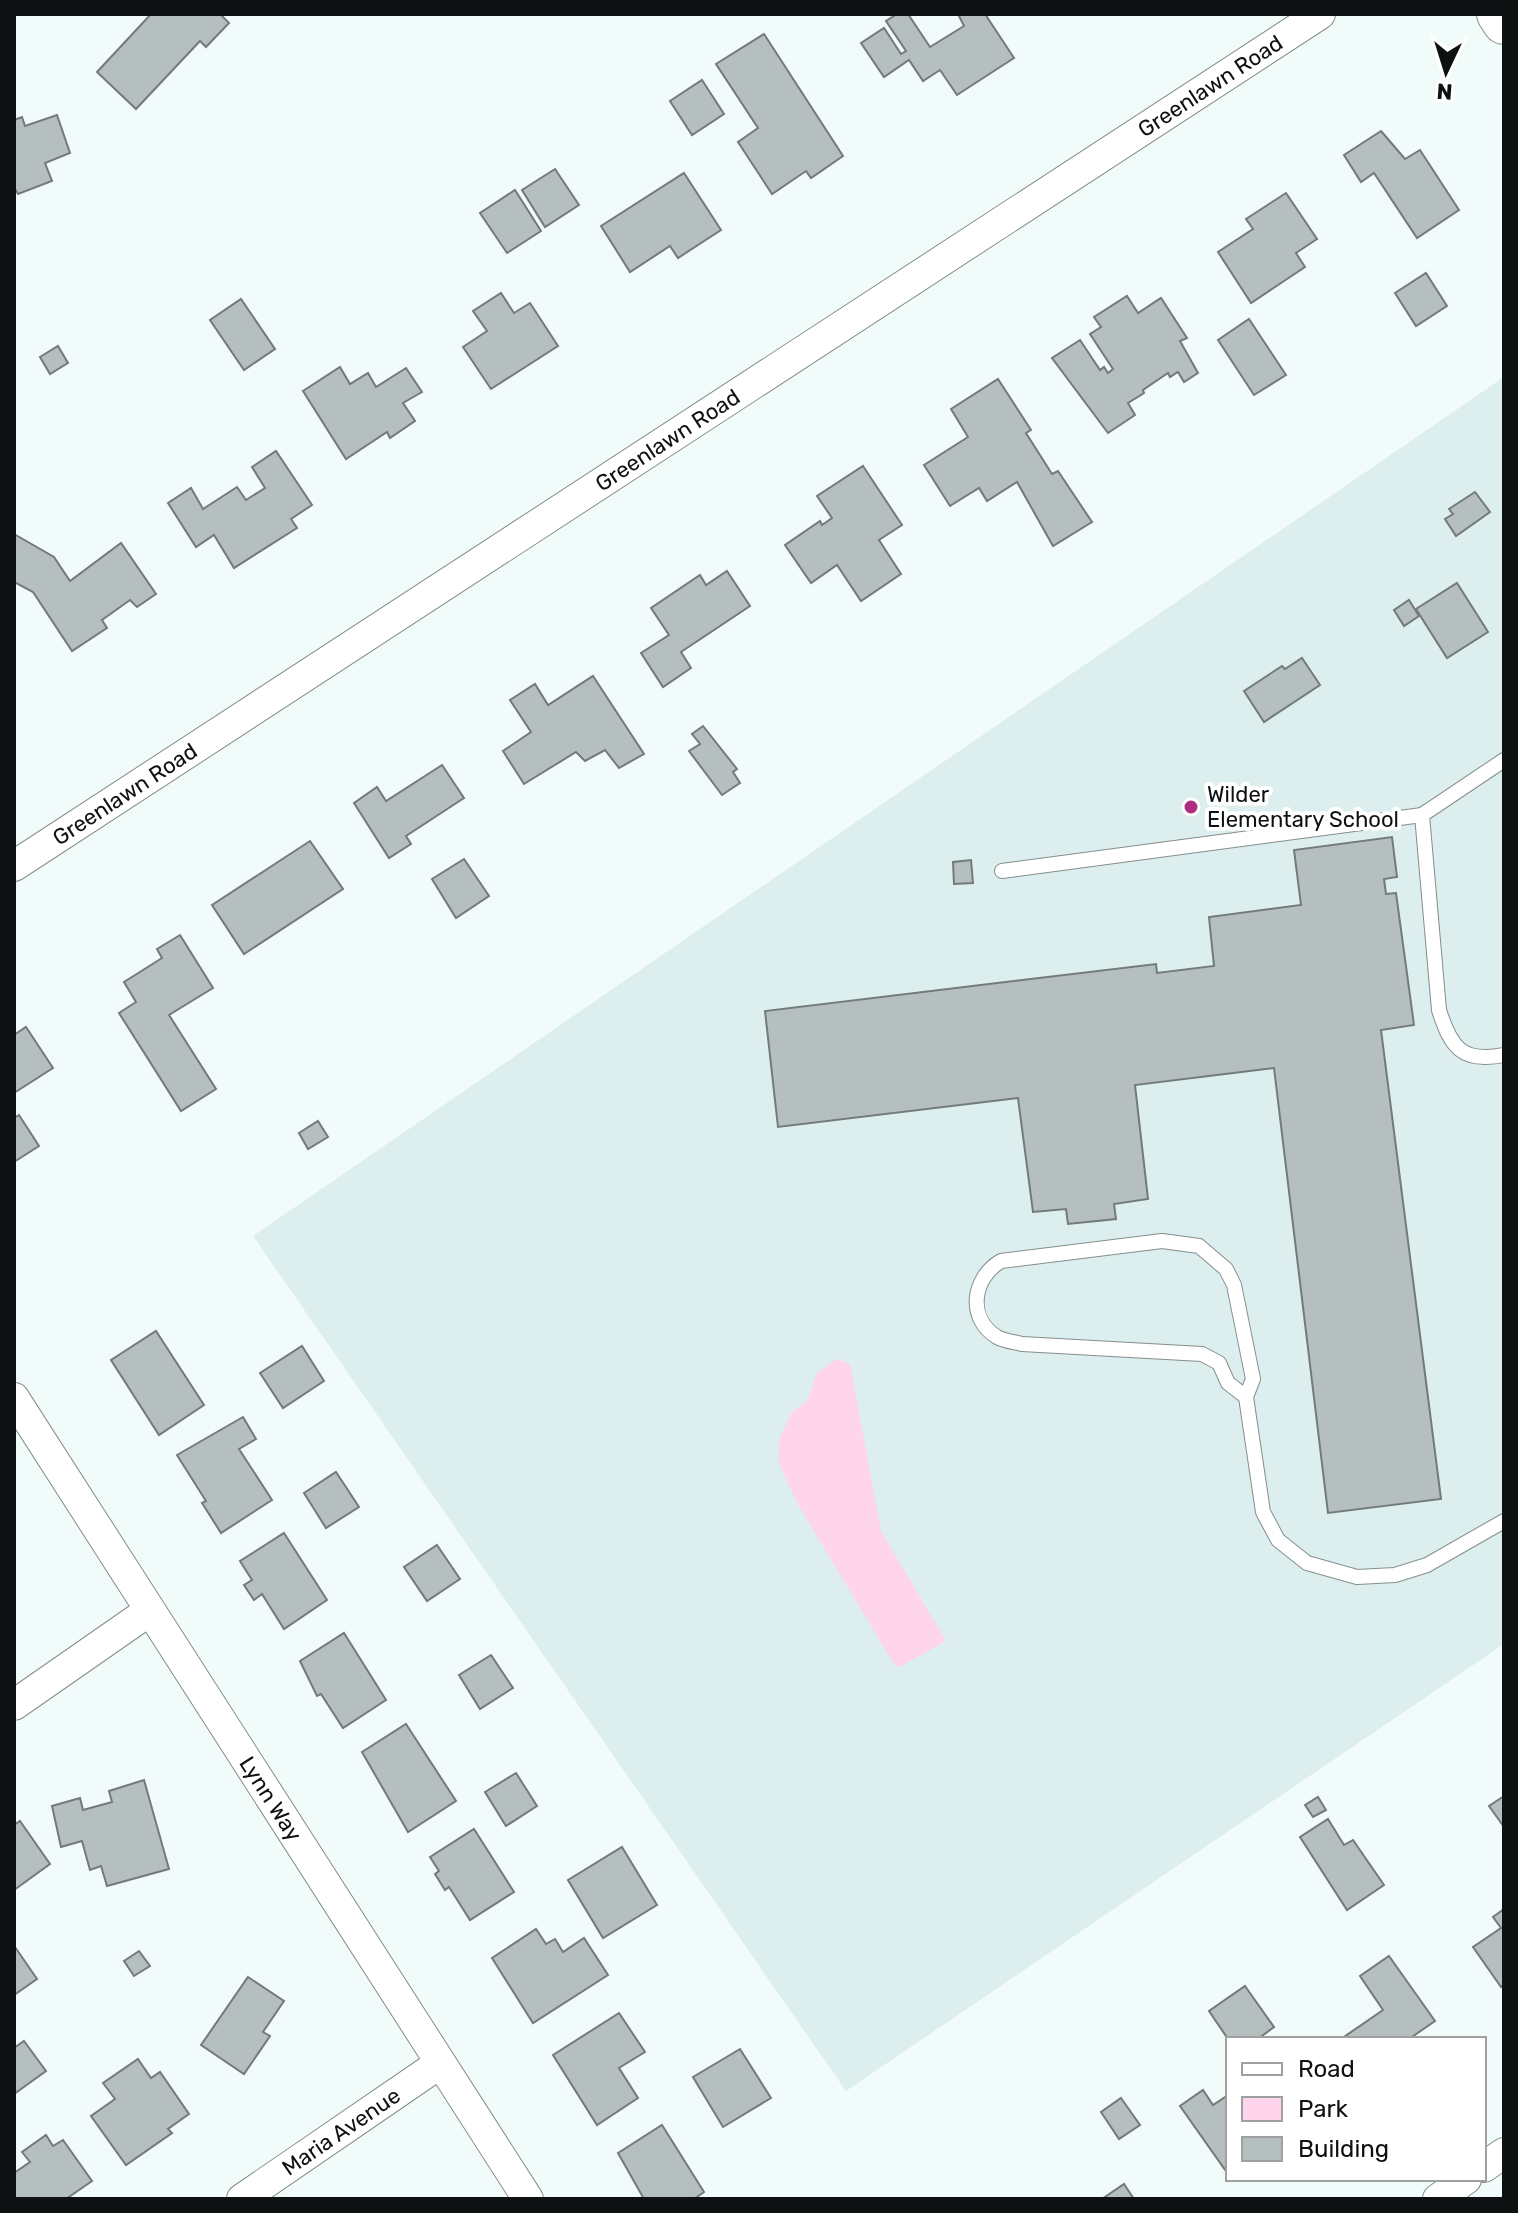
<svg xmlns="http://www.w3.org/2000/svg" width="1518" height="2213" font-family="Rubik,sans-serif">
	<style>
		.built { fill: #dceeee }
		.green { fill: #ffd5eb }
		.building { fill: #b6bfbf; stroke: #727a7a; stroke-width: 2 }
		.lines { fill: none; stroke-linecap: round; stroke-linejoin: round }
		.service-casing { stroke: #858e8d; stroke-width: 16 }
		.minor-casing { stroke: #858e8d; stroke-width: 32 }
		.secondary-casing { stroke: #858e8d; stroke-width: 44 }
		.service { stroke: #fff; stroke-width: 14 }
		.minor { stroke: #fff; stroke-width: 30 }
		.secondary { stroke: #fff; stroke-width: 42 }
		.poi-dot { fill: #ac2f7f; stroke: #fff; stroke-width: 3 }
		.labels { text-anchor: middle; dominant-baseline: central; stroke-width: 8; stroke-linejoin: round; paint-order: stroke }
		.street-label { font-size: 22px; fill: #0e1111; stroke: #fff }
		.poi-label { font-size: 22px; fill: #0e1111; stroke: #fff; text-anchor: start }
	</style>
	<rect width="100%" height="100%" fill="#f1fbfa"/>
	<polygon class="built" points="1504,377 1504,1644 846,2091 253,1236"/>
	<polygon class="green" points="837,1359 850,1364 881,1531 946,1641 900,1667 894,1664 797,1503 778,1461 780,1437 792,1412 807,1401 817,1373"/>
	<g class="building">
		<polygon points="151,14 220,14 229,23 206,47 200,41 136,109 97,72"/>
		<polygon points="897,14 908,14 930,47 964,26 958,14 985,14 1014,58 957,95 940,70 923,81 909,60 884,77 861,43 884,28 901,54 906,51 886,21"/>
		<polygon points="764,34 843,156 811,178 806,171 772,194 738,142 758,128 716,64"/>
		<polygon points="702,80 724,114 692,135 670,101"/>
		<polygon points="57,115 70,153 45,163 52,181 18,194 14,187 14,120 22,117 25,126"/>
		<polygon points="1381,131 1405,159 1420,150 1459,210 1417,238 1374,173 1361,182 1344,155"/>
		<polygon points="555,169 579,205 545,227 522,190"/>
		<polygon points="684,173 721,230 678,258 670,246 630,272 601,226"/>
		<polygon points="515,190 541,231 507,253 480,213"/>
		<polygon points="1286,193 1317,239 1296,253 1305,267 1251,303 1218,252 1253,229 1246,219"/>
		<polygon points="1426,273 1447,306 1416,326 1395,293"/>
		<polygon points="501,293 514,313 530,303 558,346 491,389 463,347 487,331 473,311"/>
		<polygon points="1127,296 1138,313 1161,298 1187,338 1180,341 1198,373 1184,382 1178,372 1170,377 1168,373 1143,390 1144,393 1128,403 1135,415 1108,433 1052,358 1080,340 1100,370 1104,367 1108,373 1113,369 1090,334 1101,327 1094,317"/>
		<polygon points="241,299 275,349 244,370 210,320"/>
		<polygon points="1249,319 1286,375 1254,395 1218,340"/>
		<polygon points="58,346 68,363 50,374 40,357"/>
		<polygon points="340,367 350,384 368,373 376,387 406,368 422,392 403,403 415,421 390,438 387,432 346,459 303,391"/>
		<polygon points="998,379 1031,430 1026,433 1052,474 1058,471 1092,522 1053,546 1017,482 987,501 979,488 950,506 924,465 968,437 951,409"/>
		<polygon points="276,451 312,505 291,519 297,528 234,568 214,535 196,547 168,503 191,488 203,509 237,487 246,500 265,488 252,467"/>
		<polygon points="863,466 902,525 879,540 901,574 861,601 837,565 811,583 785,545 820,521 822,525 832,518 817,496"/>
		<polygon points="1475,492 1490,512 1456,536 1445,519 1453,514 1449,509"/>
		<polygon points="14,534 54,557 70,581 121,543 156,594 137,607 130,600 102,620 107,628 72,651 33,592 14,582"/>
		<polygon points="727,571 750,606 681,652 691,668 663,687 641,653 669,635 651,608 700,575 706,585"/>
		<polygon points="1457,583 1488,632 1447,658 1416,609"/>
		<polygon points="1409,600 1419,616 1404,626 1394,610"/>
		<polygon points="1302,658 1320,685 1264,722 1244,691 1282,666 1285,669"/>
		<polygon points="593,676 644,754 619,768 605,750 585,761 576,752 524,784 503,751 531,732 510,700 535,684 548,705"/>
		<polygon points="703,726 737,769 733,772 740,783 722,795 689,751 700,744 692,734"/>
		<polygon points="442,765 464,798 406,836 411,844 389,858 354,803 377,787 386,801"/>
		<polygon points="1392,837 1397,877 1384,879 1386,894 1396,893 1414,1025 1381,1030 1441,1499 1328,1513 1274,1068 1135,1085 1148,1199 1114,1204 1116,1219 1068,1224 1066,1209 1033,1212 1018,1098 778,1127 765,1011 1156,964 1157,973 1214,966 1209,917 1301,905 1294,850"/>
		<polygon points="310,841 343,889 244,954 212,905"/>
		<polygon points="464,859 489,896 456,918 432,879"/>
		<polygon points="971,860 973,883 954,884 953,862"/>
		<polygon points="180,935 213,988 169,1015 216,1089 181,1111 119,1013 136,1002 124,982 162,958 157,949"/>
		<polygon points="26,1027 53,1068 14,1093 14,1035"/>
		<polygon points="19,1115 39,1146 14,1162 14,1118"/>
		<polygon points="318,1121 328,1137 308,1149 299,1133"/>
		<polygon points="156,1331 204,1405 159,1435 111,1360"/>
		<polygon points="302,1346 324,1381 283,1408 260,1373"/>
		<polygon points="243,1417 256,1439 239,1449 272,1500 221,1533 202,1503 206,1501 177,1455"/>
		<polygon points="336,1472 359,1507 326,1528 304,1493"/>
		<polygon points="284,1533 327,1600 284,1629 262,1594 254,1600 244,1585 252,1580 240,1561"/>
		<polygon points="437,1545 460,1579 427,1601 404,1567"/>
		<polygon points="344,1633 386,1700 343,1728 321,1694 317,1696 300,1661"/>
		<polygon points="491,1655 513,1688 480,1709 459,1675"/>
		<polygon points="406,1724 456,1801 408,1832 362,1752"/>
		<polygon points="516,1773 537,1806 506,1826 485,1792"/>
		<polygon points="144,1780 169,1869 107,1886 101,1866 90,1870 82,1841 61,1847 52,1806 80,1798 83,1810 112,1802 109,1791"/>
		<polygon points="1504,1796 1504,1827 1489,1806"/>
		<polygon points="1318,1797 1326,1810 1313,1817 1305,1805"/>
		<polygon points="1328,1819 1344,1845 1353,1840 1384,1885 1347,1910 1300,1837"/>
		<polygon points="20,1821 50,1864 14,1890 14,1825"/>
		<polygon points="474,1829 514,1892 470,1920 449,1887 445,1890 435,1874 439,1871 430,1857"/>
		<polygon points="622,1847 657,1905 603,1938 568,1880"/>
		<polygon points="1504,1909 1504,1984 1501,1987 1473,1947 1501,1928 1493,1917"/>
		<polygon points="536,1929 546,1944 555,1939 563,1952 584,1938 608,1975 533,2023 492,1958"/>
		<polygon points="15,1947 37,1979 14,1995 14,1947"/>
		<polygon points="139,1951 150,1966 134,1976 124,1961"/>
		<polygon points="1389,1956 1435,2021 1409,2039 1341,2039 1383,2010 1360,1976"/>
		<polygon points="248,1977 284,2001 263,2032 270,2036 244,2074 201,2045"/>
		<polygon points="1245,1986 1274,2027 1258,2039 1228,2039 1209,2011"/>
		<polygon points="619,2013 645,2052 619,2068 638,2098 597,2125 553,2055"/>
		<polygon points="24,2041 46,2071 14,2094 14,2048"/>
		<polygon points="740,2049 771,2098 723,2127 693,2077"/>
		<polygon points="138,2059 151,2078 160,2072 189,2114 168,2129 172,2133 126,2165 91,2116 115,2099 103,2083"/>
		<polygon points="1203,2090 1213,2105 1228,2095 1228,2174 1180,2106"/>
		<polygon points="1121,2098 1140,2125 1119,2139 1101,2112"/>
		<polygon points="662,2125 704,2192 694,2199 644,2199 618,2153"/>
		<polygon points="46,2135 53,2146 63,2140 92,2181 66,2199 14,2199 14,2173 30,2162 22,2152"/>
		<polygon points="1124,2184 1134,2199 1102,2199"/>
	</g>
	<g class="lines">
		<defs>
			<g id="service">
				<path d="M 1504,760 L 1422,815 L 1439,1010 C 1451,1048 1462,1063 1504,1055"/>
				<polyline points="1002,871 1422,815"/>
				<path d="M 1246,1397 L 1228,1383 L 1219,1363 L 1202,1354 L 1022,1344 C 1014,1342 1004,1341 997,1337 C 966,1318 973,1277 1001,1261 L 1162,1241 L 1199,1246 L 1226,1269 L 1234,1285 L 1253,1379 L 1246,1397 L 1263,1512 L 1278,1540 L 1307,1563 L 1357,1577 L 1395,1575 L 1427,1565 L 1504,1521"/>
			</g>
			<g id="minor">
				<path id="s1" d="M 14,866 L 1320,14"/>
				<path id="s2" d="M 14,1398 L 528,2199"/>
				<polyline points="14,1705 149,1611"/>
				<polyline points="1484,2167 1504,2153"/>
				<path id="s3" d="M 242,2199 L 439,2064"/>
				<polyline points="1438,2199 1466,2179"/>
			</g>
			<polyline id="secondary" points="1498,14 1504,23"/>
		</defs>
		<use href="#service" class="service-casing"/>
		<use href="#minor" class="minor-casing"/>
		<use href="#secondary" class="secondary-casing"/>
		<use href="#service" class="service"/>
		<use href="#minor" class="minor"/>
		<use href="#secondary" class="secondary"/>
	</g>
	<circle class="poi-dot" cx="1191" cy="807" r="8"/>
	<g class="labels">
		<g class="street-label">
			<text stroke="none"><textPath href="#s1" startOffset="1428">Greenlawn Road</textPath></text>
			<text stroke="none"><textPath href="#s1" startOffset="780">Greenlawn Road</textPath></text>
			<text stroke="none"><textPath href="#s1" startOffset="132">Greenlawn Road</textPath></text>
			<text stroke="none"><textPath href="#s2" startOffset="476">Lynn Way</textPath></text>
			<text stroke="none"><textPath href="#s3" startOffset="120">Maria Avenue</textPath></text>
		</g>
		<g class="poi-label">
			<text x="1207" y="794">Wilder<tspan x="1207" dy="25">Elementary School</tspan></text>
		</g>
	</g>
	<rect width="1518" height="2213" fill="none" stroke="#0e1111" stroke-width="32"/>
	<rect x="1226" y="2037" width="260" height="144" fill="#ffffff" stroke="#9fa0a0" stroke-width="2"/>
	<rect x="1242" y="2063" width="40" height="12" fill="#ffffff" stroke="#9fa0a0" stroke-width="2"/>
	<text x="1298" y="2077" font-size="24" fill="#0e1111">Road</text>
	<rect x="1242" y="2097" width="40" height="24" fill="#ffd5eb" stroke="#9fa0a0" stroke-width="2"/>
	<text x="1298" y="2117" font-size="24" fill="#0e1111">Park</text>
	<rect x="1242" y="2137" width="40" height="24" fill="#b6bfbf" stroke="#9fa0a0" stroke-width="2"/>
	<text x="1298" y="2157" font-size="24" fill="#0e1111">Building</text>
	<g transform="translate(1446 72) rotate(184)" stroke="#ffffff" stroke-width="6" paint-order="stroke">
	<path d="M0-6L14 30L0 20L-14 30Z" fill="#0e1111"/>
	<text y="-12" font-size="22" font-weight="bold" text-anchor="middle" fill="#0e1111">N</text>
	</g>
</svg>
